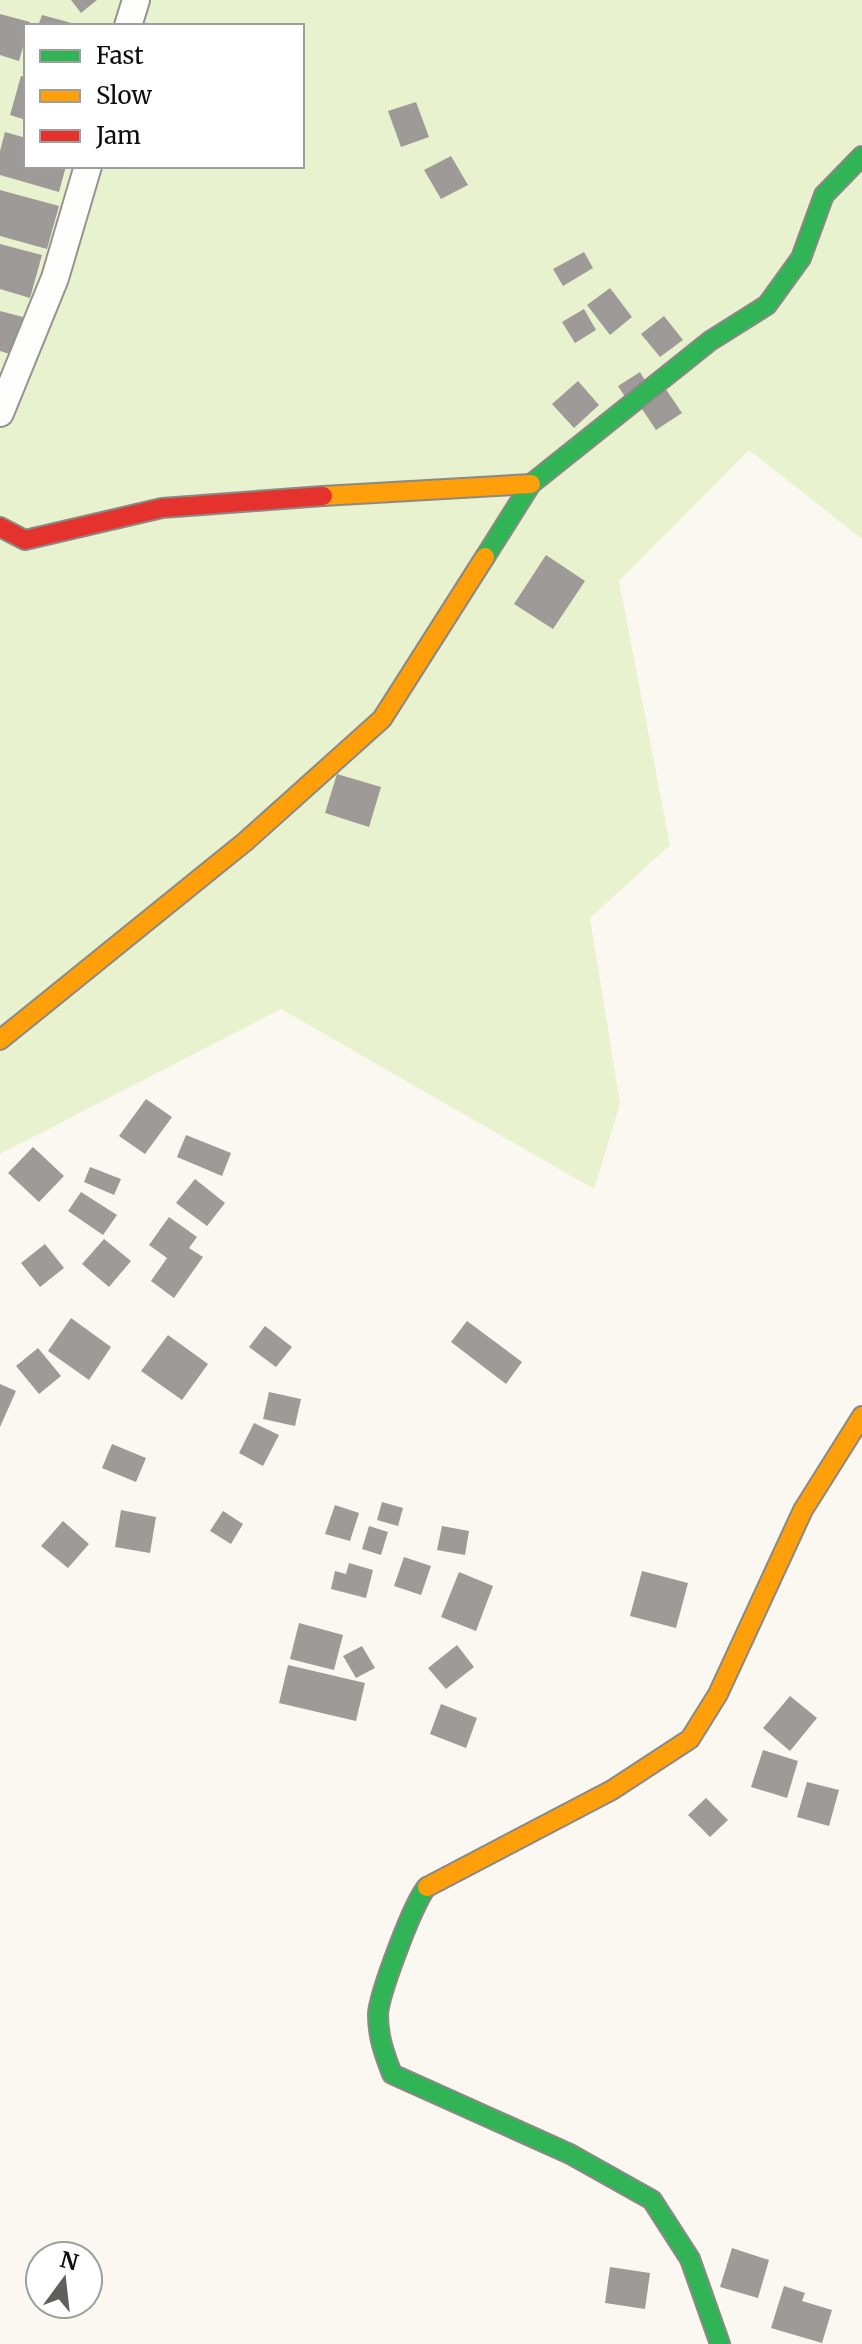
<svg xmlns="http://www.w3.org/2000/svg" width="862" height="2344" font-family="Merriweather,serif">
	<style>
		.green { fill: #e9f2ce; fill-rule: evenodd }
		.building { fill: #9e9a97 }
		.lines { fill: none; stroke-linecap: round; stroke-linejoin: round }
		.street-casing { stroke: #949390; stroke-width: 30 }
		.fast-casing { stroke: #8b8986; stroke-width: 22 }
		.slow-casing { stroke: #8b8986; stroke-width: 22 }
		.jam-casing { stroke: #8b8986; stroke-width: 22 }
		.street { stroke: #fefefd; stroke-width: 26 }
		.fast { stroke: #30b455; stroke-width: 18 }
		.slow { stroke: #ff9f0a; stroke-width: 18 }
		.jam { stroke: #e5322d; stroke-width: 18 }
	</style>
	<rect width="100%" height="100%" fill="#fbf8f1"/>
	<path class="green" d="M 0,0 L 862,0 L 862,539 L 749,450 L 619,581 L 670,845 L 590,918 L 620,1104 L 594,1189 L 281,1009 L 0,1154 ZM 26,26 L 302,26 L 302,166 L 26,166 Z"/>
	<g class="building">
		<polygon points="71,0 97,0 81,13"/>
		<polygon points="0,14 30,22 19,61 0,55"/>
		<polygon points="42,15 79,25 79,26 38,26"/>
		<polygon points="21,76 26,77 26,120 10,115"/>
		<polygon points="416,102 429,137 401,147 388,111"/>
		<polygon points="5,132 26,138 26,166 66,166 59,192 0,175 0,151"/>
		<polygon points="451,156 468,185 441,199 424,170"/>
		<polygon points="0,190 59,206 47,249 0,236"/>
		<polygon points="0,244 42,255 30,298 0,289"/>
		<polygon points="584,252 593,268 563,286 553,269"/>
		<polygon points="610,288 632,317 610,335 587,305"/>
		<polygon points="584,309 596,330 575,343 562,322"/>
		<polygon points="0,311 23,317 13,355 0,351"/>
		<polygon points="664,316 683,340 660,357 641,334"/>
		<polygon points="640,372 649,387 627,400 618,386"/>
		<polygon points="578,381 599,405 574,428 552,404"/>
		<polygon points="665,388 682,413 656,430 640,406"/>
		<polygon points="546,555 585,581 553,629 514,604"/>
		<polygon points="337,774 381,787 369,827 325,813"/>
		<polygon points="146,1099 172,1117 145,1154 119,1136"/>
		<polygon points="186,1135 231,1153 222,1176 177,1157"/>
		<polygon points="33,1147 64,1176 39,1202 8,1173"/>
		<polygon points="90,1167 121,1179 114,1195 84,1182"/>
		<polygon points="195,1179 225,1203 207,1226 176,1203"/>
		<polygon points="81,1192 117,1215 103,1235 68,1211"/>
		<polygon points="169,1217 197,1237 189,1248 203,1257 174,1298 151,1281 167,1258 149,1245"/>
		<polygon points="104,1239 131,1261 109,1287 82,1264"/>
		<polygon points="45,1244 64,1268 40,1287 21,1263"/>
		<polygon points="71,1318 111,1347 89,1380 48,1351"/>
		<polygon points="467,1321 522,1362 506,1384 451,1342"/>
		<polygon points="265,1326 292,1347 276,1367 249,1347"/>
		<polygon points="168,1335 208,1364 182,1400 141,1371"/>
		<polygon points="38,1348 61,1376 39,1394 16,1366"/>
		<polygon points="0,1384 16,1391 0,1427"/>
		<polygon points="269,1392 301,1399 295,1426 263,1419"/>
		<polygon points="254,1423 279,1435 263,1466 239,1453"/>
		<polygon points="112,1444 146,1458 136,1482 102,1468"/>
		<polygon points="382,1502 403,1508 398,1526 377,1520"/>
		<polygon points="335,1505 359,1513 350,1541 325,1534"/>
		<polygon points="121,1510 156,1517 150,1553 115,1547"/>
		<polygon points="223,1511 243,1524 231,1544 210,1531"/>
		<polygon points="63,1521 89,1544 68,1568 41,1546"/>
		<polygon points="369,1526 388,1532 381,1555 362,1549"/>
		<polygon points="442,1526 469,1531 465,1555 437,1550"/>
		<polygon points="404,1557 431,1566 421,1595 394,1586"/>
		<polygon points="349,1563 373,1570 366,1598 331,1589 335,1571 346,1574"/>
		<polygon points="642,1571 688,1583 676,1628 630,1616"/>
		<polygon points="459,1572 493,1586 476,1631 441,1617"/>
		<polygon points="299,1623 343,1635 334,1670 290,1659"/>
		<polygon points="457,1645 474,1667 446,1689 428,1668"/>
		<polygon points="362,1646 375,1668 356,1678 343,1656"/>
		<polygon points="288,1665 365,1683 356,1721 279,1703"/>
		<polygon points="790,1696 817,1718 790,1751 763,1728"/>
		<polygon points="441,1704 477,1718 466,1748 430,1734"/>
		<polygon points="763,1750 798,1761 787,1798 751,1787"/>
		<polygon points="807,1782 839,1790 829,1826 797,1817"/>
		<polygon points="706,1798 728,1820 710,1837 688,1815"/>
		<polygon points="732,2248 769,2260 758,2298 720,2287"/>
		<polygon points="610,2267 650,2273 645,2309 605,2303"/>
		<polygon points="784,2286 805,2293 802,2301 832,2310 822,2343 771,2328"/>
	</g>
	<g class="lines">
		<defs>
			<g id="street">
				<polyline points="128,26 136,0"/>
				<polyline points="0,413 55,278 88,166"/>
			</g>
			<g id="fast">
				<polyline points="485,557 531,484 710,341 767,305 801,258 824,195 862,156"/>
				<path d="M 427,1887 C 414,1900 379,1995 378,2014 C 378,2037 384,2053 392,2074 L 570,2154 L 652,2200 L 690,2259 L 720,2344"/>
			</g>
			<g id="slow">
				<polyline points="323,496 531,484"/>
				<polyline points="0,1040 246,841 382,719 485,557"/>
				<polyline points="427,1887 612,1790 690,1739 718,1694 803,1510 862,1416"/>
			</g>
			<polyline id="jam" points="0,527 25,540 162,508 323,496"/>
		</defs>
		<use href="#street" class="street-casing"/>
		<use href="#fast" class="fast-casing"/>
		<use href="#slow" class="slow-casing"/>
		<use href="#jam" class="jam-casing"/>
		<use href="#street" class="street"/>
		<use href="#fast" class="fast"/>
		<use href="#slow" class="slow"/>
		<use href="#jam" class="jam"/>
	</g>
	<rect x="24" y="24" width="280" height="144" fill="#ffffff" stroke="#9e9e9e" stroke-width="2"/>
	<rect x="40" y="50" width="40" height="12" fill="#30b455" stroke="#9e9e9e" stroke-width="2"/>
	<text x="96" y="64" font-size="24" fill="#0d0d0d">Fast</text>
	<rect x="40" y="90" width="40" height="12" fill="#ff9f0a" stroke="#9e9e9e" stroke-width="2"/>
	<text x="96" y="104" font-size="24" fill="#0d0d0d">Slow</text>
	<rect x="40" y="130" width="40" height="12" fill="#e5322d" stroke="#9e9e9e" stroke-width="2"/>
	<text x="96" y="144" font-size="24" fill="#0d0d0d">Jam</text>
	<g transform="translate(64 2280) rotate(15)"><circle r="38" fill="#ffffff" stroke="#9e9e9e" stroke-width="2"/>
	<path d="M0-6L14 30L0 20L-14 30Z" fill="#605f5d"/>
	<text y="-12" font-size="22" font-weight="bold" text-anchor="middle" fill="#0d0d0d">N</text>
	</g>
</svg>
